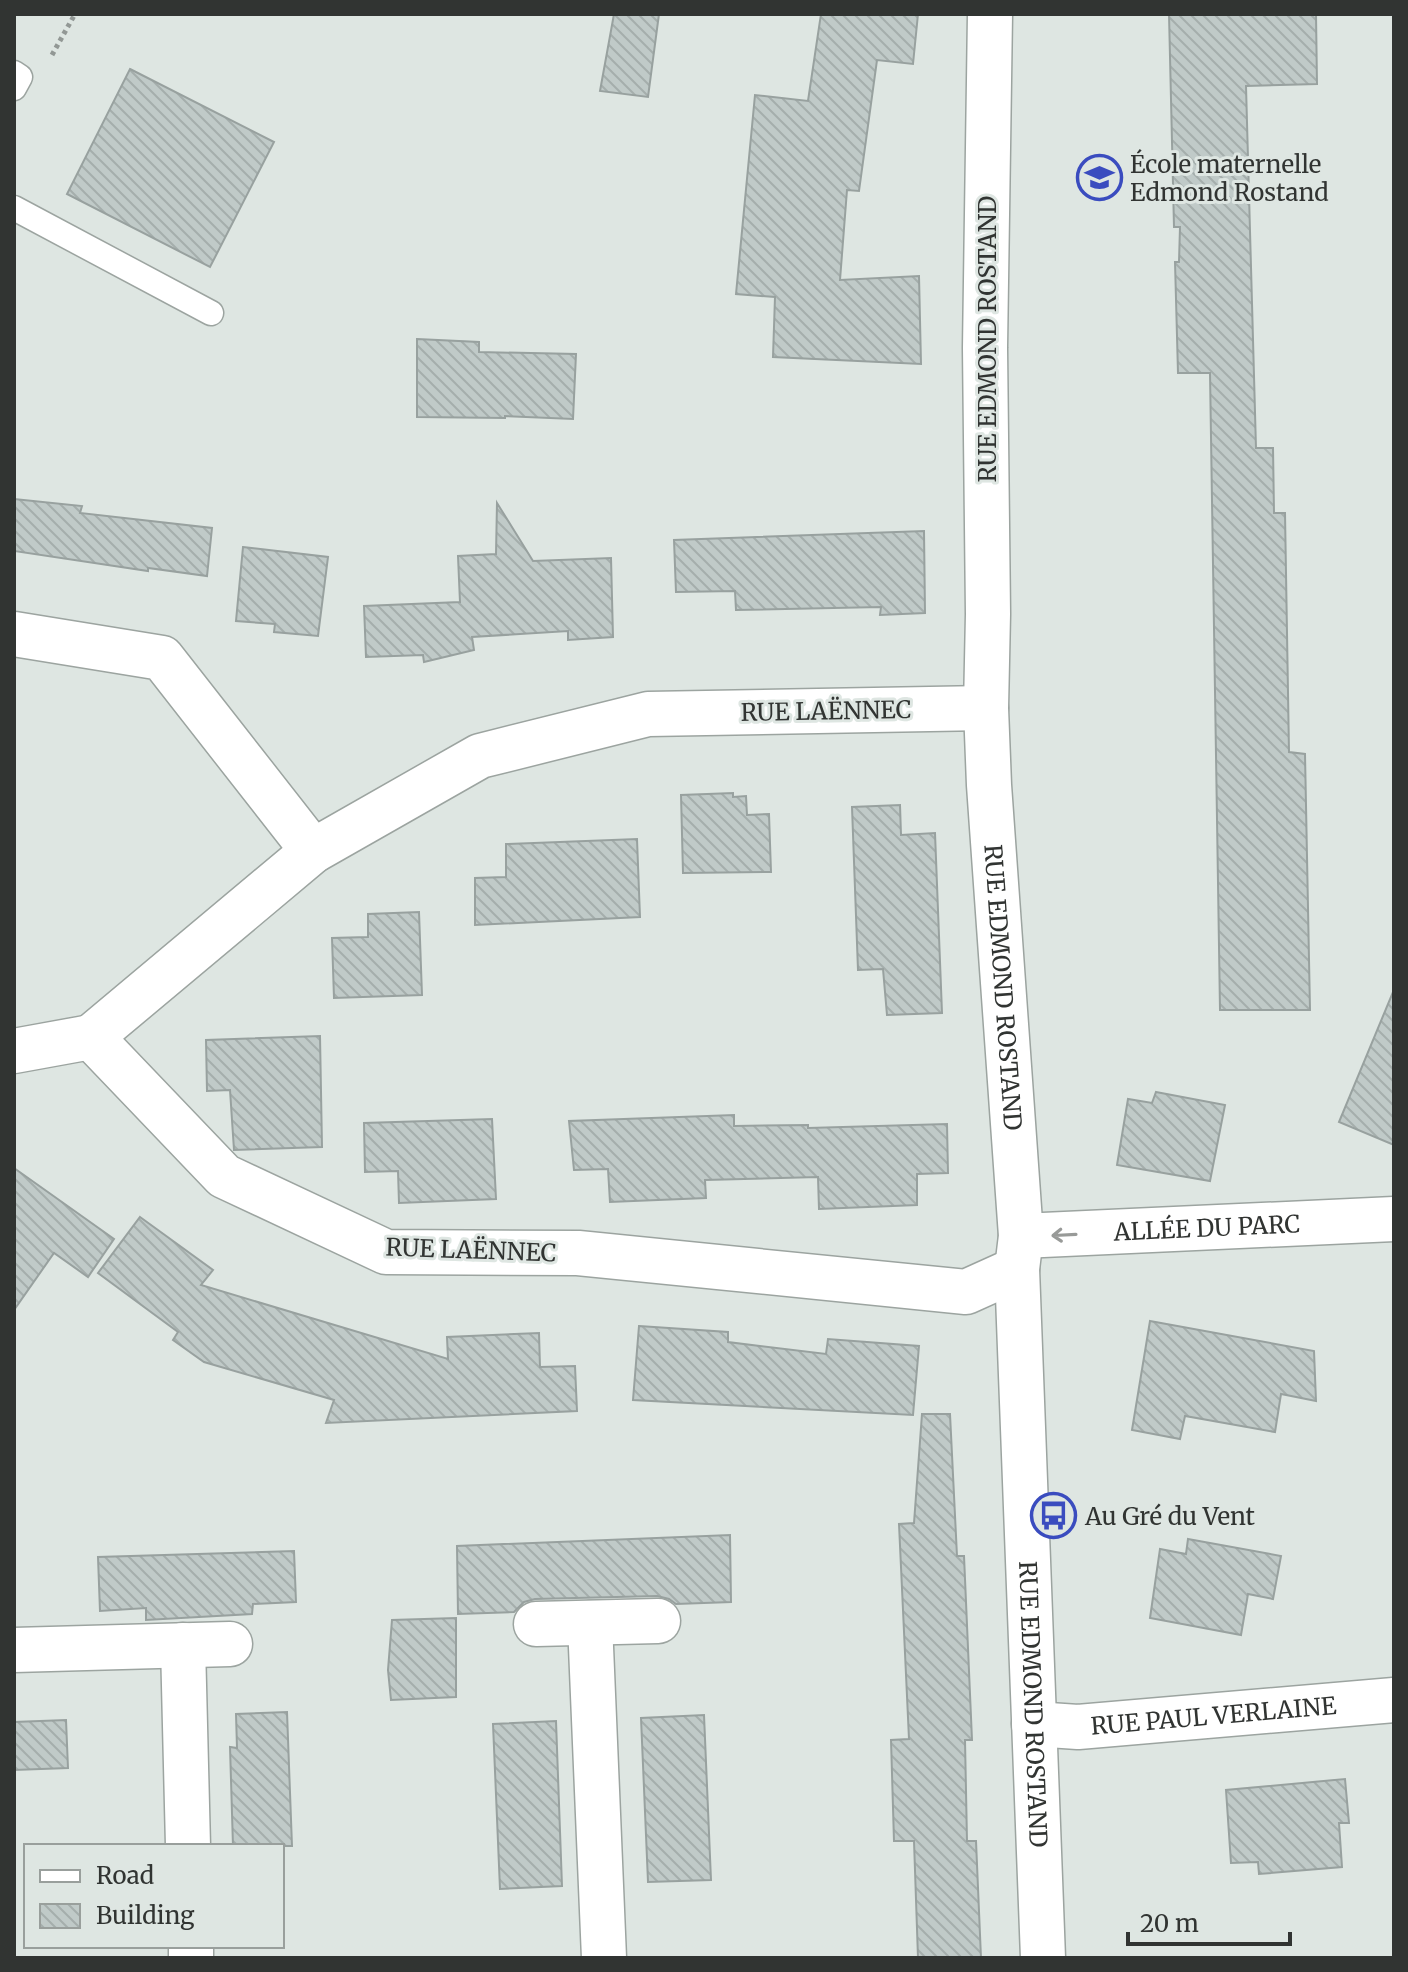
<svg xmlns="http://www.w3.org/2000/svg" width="1408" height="1972" font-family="Merriweather,serif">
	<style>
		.building { fill: url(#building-back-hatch); stroke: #98a19f; stroke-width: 2 }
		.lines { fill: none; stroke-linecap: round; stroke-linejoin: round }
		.service-casing { stroke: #9ca4a0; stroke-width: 27 }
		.minor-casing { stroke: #9ca4a0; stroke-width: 47 }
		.tertiary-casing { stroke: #9ca4a0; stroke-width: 47 }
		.path { stroke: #929895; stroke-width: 5; stroke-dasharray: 4 4; stroke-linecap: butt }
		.service { stroke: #fff; stroke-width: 24 }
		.minor { stroke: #fff; stroke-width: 44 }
		.tertiary { stroke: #fff; stroke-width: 44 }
		.oneway { stroke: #989a98 }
		.labels { text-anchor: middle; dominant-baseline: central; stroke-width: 6; stroke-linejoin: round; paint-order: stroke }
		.poi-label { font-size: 24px; fill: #313432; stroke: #dee6e2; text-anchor: start }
		.street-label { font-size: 24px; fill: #313432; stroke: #dee6e2 }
	</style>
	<defs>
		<pattern id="building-back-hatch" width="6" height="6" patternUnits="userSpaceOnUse" patternTransform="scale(2)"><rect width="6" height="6" fill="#c0cac8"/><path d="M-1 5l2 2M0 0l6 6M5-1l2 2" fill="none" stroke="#a5aeac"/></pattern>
	</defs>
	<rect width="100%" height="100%" fill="#dee6e2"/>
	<g class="building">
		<polygon points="614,14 659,14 648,97 600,91"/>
		<polygon points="821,14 918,14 913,64 877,60 859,191 847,190 840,280 919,276 921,364 773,357 775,297 736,294 755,95 808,101"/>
		<polygon points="1169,14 1316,14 1317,84 1246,86 1256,448 1273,448 1274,513 1285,513 1289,752 1305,754 1310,1010 1220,1010 1210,373 1178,373 1175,262 1179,262 1180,227 1174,227"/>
		<polygon points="130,69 274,142 210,267 67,194"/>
		<polygon points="417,339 479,342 479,352 576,354 573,419 505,416 505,418 417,417"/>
		<polygon points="14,499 82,506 80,513 212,528 207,576 148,568 148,571 14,551"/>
		<polygon points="497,503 533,561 611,558 613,637 568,640 568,631 472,637 474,650 424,662 423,655 366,657 364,606 460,602 458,556 496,554"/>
		<polygon points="924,531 925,613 880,615 881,607 736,610 735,591 676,592 674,540"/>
		<polygon points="243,547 328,557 318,636 274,632 275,624 236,621"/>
		<polygon points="733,793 733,797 746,796 747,815 769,814 771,872 683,873 681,795"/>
		<polygon points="900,805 901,835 935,833 942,1013 887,1015 883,969 858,970 852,807"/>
		<polygon points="637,839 640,917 475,925 475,878 506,877 506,844"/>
		<polygon points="419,912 422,995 334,998 332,938 368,937 368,914"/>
		<polygon points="1393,992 1394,992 1394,1145 1339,1122"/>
		<polygon points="320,1036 322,1147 234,1150 230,1090 207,1091 206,1040"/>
		<polygon points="1156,1092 1225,1105 1210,1181 1117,1165 1128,1099 1152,1103"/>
		<polygon points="734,1115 734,1126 808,1125 808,1128 947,1124 948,1173 917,1174 917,1205 819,1209 818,1177 705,1180 706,1198 610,1202 608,1169 574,1170 569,1121"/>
		<polygon points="492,1119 496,1199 399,1203 398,1171 365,1172 364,1123"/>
		<polygon points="14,1168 114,1239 88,1277 54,1253 14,1310"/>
		<polygon points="140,1217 213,1270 201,1285 448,1359 447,1337 539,1333 540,1367 575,1366 577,1411 326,1423 334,1400 204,1362 173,1340 178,1332 98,1273"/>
		<polygon points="1150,1321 1314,1351 1316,1401 1281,1394 1275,1432 1185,1416 1180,1439 1132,1430"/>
		<polygon points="639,1326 728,1332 728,1342 826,1354 828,1339 919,1346 913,1415 633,1400"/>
		<polygon points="922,1414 950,1414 957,1556 964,1556 972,1740 965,1740 967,1841 976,1841 981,1958 918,1958 914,1841 894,1841 891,1740 909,1739 899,1524 914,1523"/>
		<polygon points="730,1535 731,1602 676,1604 669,1599 657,1596 535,1599 524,1602 514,1612 458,1614 457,1546"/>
		<polygon points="1188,1539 1281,1556 1273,1599 1248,1594 1241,1635 1150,1618 1160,1549 1186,1554"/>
		<polygon points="294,1551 296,1602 253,1604 252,1614 146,1620 146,1608 100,1611 98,1557"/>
		<polygon points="456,1618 456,1697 391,1700 388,1670 392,1620"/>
		<polygon points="287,1712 292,1846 233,1846 230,1747 237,1748 236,1714"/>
		<polygon points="704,1715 711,1880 648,1882 641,1718"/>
		<polygon points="66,1720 68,1768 14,1770 14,1722"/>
		<polygon points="556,1721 562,1886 500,1889 493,1724"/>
		<polygon points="1345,1779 1349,1823 1339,1823 1342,1867 1259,1874 1258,1862 1231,1863 1226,1790"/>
	</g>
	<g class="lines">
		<defs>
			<g id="service">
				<polyline points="14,73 20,77 14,88"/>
				<polyline points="14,208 211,313"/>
			</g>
			<g id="minor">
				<polyline points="14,634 162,658 313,851"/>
				<polyline points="986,708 648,714 480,756 313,851 91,1037 224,1176 386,1252 578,1253 966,1292 1017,1269"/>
				<polyline points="14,1051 91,1037"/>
				<path id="s1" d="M 1021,1236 L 1394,1219"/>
				<polyline points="590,1623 604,1958"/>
				<polyline points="536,1624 658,1621"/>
				<polyline points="183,1645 188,1846"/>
				<polyline points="14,1650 230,1644"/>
				<path id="s2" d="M 1034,1724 L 1078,1727 L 1394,1700"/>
				<polyline points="191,1946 191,1958"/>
			</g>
			<g id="tertiary">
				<path id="s3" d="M 990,14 L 985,348 L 988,614 L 986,708 L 989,785 L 1021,1236 L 1017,1269 L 1043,1958"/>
			</g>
		</defs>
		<use href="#service" class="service-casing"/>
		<use href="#minor" class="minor-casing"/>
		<use href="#tertiary" class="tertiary-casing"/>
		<polyline class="path" points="52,55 75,14"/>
		<use href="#service" class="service"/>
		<use href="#minor" class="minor"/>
		<use href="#tertiary" class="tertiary"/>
	</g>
	<defs><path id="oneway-shaft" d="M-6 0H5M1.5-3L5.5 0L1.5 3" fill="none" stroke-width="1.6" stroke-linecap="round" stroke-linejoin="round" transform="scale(2)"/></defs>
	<use class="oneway" href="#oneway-shaft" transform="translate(1064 1235) rotate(177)"/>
	<defs>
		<symbol id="school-ring" viewBox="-11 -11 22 22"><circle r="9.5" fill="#dee6e2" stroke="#3a4cbf" stroke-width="1.5"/><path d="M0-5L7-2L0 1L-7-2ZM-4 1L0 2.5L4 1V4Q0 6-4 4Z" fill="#3a4cbf"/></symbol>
		<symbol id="bus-ring" viewBox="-11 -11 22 22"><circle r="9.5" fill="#dee6e2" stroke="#3a4cbf" stroke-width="1.5"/><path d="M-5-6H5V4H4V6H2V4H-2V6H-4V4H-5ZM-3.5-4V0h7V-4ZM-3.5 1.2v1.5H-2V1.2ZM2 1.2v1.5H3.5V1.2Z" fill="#3a4cbf"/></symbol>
	</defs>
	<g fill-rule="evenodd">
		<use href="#school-ring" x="1074" y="152" width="51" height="51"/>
		<use href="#bus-ring" x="1028" y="1490" width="51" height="51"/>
	</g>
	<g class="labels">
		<g class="poi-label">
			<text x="1130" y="164">École maternelle<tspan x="1130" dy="28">Edmond Rostand</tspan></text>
			<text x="1085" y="1516">Au Gré du Vent</text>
		</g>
		<g class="street-label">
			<text transform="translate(987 339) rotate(-90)">RUE EDMOND ROSTAND</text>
			<text transform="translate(826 711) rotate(-1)">RUE LAËNNEC</text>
			<text stroke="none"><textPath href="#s3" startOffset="974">RUE EDMOND ROSTAND</textPath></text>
			<text stroke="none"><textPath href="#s1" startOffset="186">ALLÉE DU PARC</textPath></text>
			<text transform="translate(471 1250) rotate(2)">RUE LAËNNEC</text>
			<text stroke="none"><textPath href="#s3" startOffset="1692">RUE EDMOND ROSTAND</textPath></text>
			<text stroke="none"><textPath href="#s2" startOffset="180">RUE PAUL VERLAINE</textPath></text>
		</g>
	</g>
	<rect width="1408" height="1972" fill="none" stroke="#313432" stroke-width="32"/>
	<rect x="24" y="1844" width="260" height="104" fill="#dee6e2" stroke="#999f9c" stroke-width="2"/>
	<rect x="40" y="1870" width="40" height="12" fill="#ffffff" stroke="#999f9c" stroke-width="2"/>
	<text x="96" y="1884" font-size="24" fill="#313432">Road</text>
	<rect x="40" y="1904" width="40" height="24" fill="url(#building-back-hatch)" stroke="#999f9c" stroke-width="2"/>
	<text x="96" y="1924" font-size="24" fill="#313432">Building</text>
	<path d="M1128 1932v12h162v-12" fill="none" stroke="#313432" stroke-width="4"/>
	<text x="1140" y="1932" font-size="24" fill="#313432" stroke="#dee6e2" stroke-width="6" paint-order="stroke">20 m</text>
</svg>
